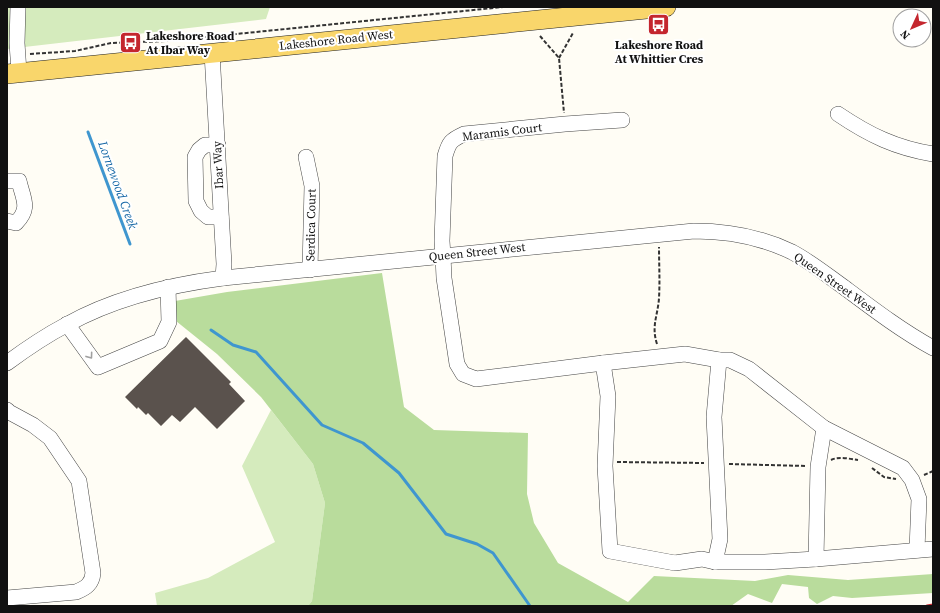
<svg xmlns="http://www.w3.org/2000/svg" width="940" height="613" font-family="'Source Serif 4',serif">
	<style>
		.green { fill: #d5ebbd }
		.forest { fill: #b9dc9c }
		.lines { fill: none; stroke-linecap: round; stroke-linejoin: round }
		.stream { stroke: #3f96cf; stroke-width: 3 }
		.building { fill: #5a524d }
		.minor-casing { stroke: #444; stroke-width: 16 }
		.major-casing { stroke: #222; stroke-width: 20 }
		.path { stroke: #333; stroke-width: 2; stroke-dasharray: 4 2; stroke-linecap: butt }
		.minor { stroke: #fff; stroke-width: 15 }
		.major { stroke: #f9d66b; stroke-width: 19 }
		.rail { stroke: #c4262e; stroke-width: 3 }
		.oneway { stroke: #a0a0a0 }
		.labels { text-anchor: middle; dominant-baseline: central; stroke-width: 4; stroke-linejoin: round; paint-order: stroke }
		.poi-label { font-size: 12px; font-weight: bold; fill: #111; stroke: #fff; text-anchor: start }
		.street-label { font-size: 12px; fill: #111; stroke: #fff }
		.water-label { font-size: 13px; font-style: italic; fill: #1768a6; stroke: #fff }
	</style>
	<rect width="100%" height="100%" fill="#fffdf5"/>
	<g class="green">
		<polygon points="7,7 270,7 266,19 7,49"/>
		<polygon points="271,410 313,464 325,503 312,601 308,606 157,606 155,593 208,578 275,542 242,466"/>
	</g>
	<polygon class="forest" points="382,273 404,407 434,430 528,433 527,494 534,523 558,563 628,602 654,576 755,581 788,575 848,580 933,574 933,593 852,598 833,596 817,604 809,598 808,587 782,584 772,603 748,594 731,606 308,606 312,601 325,503 313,464 261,397 217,354 176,321 175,301 227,292"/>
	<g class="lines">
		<g class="stream">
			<polyline points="88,132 130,244"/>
			<polyline points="211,330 233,345 256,352 322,425 363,443 399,473 446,534 477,544 493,553 530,606"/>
		</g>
	</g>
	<polygon class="building" points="186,337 231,382 229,384 245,401 217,429 195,407 180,422 172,415 161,426 148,413 146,415 138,407 137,409 125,397"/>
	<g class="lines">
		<defs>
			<g id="minor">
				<polyline points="18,7 17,43 19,72"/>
				<polyline points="212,53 224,264 223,278"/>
				<path d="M 838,114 C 869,135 896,148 933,154"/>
				<path d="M 622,120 L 565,124 L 464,134 C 451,140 449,142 445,156 L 442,241 L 443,256 L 444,278 L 457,364 L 463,374 L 476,379 L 603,363 L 685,354 L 719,360 L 730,360 L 749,369 L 824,428 L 903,468 L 912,480 L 919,499 L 917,550"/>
				<polyline points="218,145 205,145 199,150 195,157 196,201 201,211 208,217 221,217"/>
				<polyline points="306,157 312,186 310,270"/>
				<path d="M 7,181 L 19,181 C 23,199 31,208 16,223 L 7,221"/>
				<polyline points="67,324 98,367 160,341 169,322 168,287"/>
				<path d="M 7,363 C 26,349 45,336 66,325 C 114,298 169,285 223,278 L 694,231 C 728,231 761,237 792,252 C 811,262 828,276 845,288 C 873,309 902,331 933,348"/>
				<polyline points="603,363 608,396 605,466 610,551 675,563 702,559 715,562 765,562 816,559 933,549"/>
				<path d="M 7,410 L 9,412 L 33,425 L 50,438 L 79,481 L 93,573 C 92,584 86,588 76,592 L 7,598"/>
				<polyline points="816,559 818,467 824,428"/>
				<polyline points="715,562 720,539 714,417 719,360"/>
			</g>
			<polyline id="major" points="7,74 666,7"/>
		</defs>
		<use href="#minor" class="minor-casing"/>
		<use href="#major" class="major-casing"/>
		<g class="path">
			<polyline points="540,36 559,58 564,113"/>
			<polyline points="30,54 75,51 111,43 167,41 503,7"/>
			<polyline points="559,58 573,33"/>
			<path d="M 657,344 C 651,326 658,315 659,298 C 660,281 659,264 659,247"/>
			<path d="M 831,460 C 839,456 850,459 858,460"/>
			<polyline points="617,462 704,463"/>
			<polyline points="729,464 806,466"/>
			<polyline points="872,468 884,477 896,479"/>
			<polyline points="924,475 933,471"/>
		</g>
		<use href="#minor" class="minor"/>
		<use href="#major" class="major"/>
		<polyline class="rail" points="927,606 933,605"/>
	</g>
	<defs><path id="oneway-chevron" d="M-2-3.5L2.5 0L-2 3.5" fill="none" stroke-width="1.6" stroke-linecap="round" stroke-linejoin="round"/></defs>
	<use class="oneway" href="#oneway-chevron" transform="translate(90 356) rotate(54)"/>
	<defs>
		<symbol id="bus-square" viewBox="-11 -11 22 22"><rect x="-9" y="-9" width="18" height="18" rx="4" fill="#c4262e" stroke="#fff"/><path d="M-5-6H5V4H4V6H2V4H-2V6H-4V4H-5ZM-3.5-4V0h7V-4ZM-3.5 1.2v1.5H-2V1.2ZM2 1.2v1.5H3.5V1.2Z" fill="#fff"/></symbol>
	</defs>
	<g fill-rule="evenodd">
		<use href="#bus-square" x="646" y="12" width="25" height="25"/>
		<use href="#bus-square" x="118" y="30" width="25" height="25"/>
	</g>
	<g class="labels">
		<g class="poi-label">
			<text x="146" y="36">Lakeshore Road<tspan x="146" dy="14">At Ibar Way</tspan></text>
			<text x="659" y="45" text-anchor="middle">Lakeshore Road<tspan x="659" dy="14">At Whittier Cres</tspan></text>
		</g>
		<g class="street-label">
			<text transform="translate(336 40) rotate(-6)">Lakeshore Road West</text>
			<text transform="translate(502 132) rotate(-7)">Maramis Court</text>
			<text transform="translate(218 165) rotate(-93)">Ibar Way</text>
			<text transform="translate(311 225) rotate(-89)">Serdica Court</text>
			<text transform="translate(477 252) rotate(-6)">Queen Street West</text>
			<text transform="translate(835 283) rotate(35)">Queen Street West</text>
		</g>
		<g class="water-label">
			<text transform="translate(118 185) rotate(70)">Lornewood Creek</text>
		</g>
	</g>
	<rect width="940" height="613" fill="none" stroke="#111111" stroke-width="16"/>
	<g transform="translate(912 28) rotate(226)"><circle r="19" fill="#ffffff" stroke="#a0a0a0"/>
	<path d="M0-3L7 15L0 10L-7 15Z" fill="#c4262e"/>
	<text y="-6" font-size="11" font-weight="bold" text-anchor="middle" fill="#111111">N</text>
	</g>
</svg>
